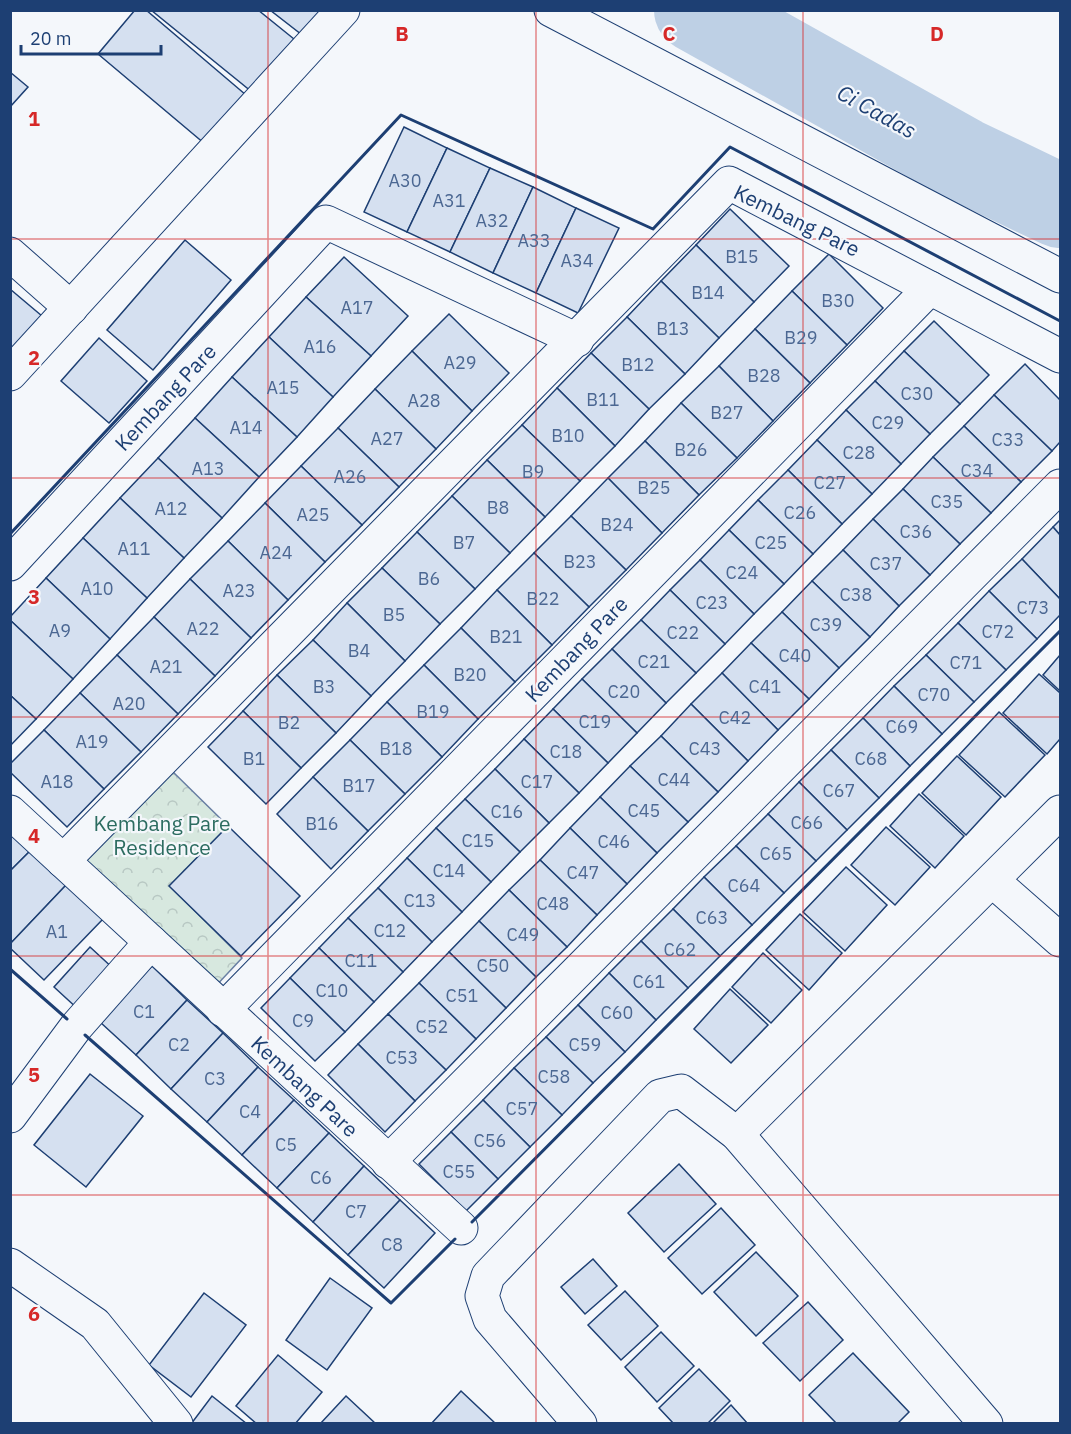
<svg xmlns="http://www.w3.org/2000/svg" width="1071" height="1434" font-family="'IBM Plex Sans',sans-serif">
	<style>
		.park { fill: url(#park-crowns); stroke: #687fa3; stroke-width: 1.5 }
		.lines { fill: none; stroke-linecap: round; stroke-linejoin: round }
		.river { stroke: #bed0e5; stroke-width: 84 }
		.building { fill: #d5e0f0; stroke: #1d3f73; stroke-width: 1.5 }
		.minor-casing { stroke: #1d3f73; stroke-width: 35 }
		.minor { stroke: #f4f7fb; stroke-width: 33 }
		.wall { stroke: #1d3f73; stroke-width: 3 }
		.grid { fill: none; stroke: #d62828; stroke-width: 1.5; stroke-opacity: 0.55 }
		.labels { text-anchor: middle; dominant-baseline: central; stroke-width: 4.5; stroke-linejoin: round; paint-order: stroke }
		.number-label { font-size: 18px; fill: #4b6792 }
		.street-label { font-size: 21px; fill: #1d3f73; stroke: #f4f7fb }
		.park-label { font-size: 21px; fill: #2c6c60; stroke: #f4f7fb }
		.water-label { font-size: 22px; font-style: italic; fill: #1d3f73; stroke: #f4f7fb }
		.grid-label { font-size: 20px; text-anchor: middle; font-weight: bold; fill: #d62828; stroke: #f4f7fb; stroke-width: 4.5; stroke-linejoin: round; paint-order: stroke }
	</style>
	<defs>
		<pattern id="park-crowns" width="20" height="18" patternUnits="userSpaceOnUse" patternTransform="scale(1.5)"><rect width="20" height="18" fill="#d7e8df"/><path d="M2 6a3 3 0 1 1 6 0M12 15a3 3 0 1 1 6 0" fill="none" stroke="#b8c8c3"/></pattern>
	</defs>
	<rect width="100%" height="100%" fill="#f4f7fb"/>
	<polygon class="park" points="170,769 228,826 170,886 242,958 213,989 81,861"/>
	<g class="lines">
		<polyline class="river" points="696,10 962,159 1060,206"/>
	</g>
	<g class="building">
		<polygon points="135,10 146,10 246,95 205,144 98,54"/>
		<polygon points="151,10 258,10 294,39 252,92"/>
		<polygon points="270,10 326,10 306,38"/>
		<polygon points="10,72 28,87 10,107"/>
		<polygon points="404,127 447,148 407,232 364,212"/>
		<polygon points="447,148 490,168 450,252 407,232"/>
		<polygon points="490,168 533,187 493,273 450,252"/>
		<polygon points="533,187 576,208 536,293 493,273"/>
		<polygon points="576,208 619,228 578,313 536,293"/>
		<polygon points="730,209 789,266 754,302 696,245"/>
		<polygon points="185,240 231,280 153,370 107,330"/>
		<polygon points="696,245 754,302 719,338 661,281"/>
		<polygon points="829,254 883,308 847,345 792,291"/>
		<polygon points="344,257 408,316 371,356 306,297"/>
		<polygon points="661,281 719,338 685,374 627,317"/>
		<polygon points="10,289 42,316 10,352"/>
		<polygon points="792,291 847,345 810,383 755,329"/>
		<polygon points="306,297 371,356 333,397 269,337"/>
		<polygon points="449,314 509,373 472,411 412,351"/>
		<polygon points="627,317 685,374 649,409 591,353"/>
		<polygon points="934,321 989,375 960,404 904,351"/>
		<polygon points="755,329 810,383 773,421 719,366"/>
		<polygon points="269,337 333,397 297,437 232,377"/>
		<polygon points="99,338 147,381 109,423 61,381"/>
		<polygon points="412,351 472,411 436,449 375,389"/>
		<polygon points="904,351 960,404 930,434 875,381"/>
		<polygon points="591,353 649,409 615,446 557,388"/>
		<polygon points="1025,364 1060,400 1060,442 1052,451 994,395"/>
		<polygon points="719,366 773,421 737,458 681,403"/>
		<polygon points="232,377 297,437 259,477 195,418"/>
		<polygon points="875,381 930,434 901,464 846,410"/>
		<polygon points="557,388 615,446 580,481 522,425"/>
		<polygon points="375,389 436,449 399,487 338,428"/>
		<polygon points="994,395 1052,451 1021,482 964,426"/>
		<polygon points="681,403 737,458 699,495 645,441"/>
		<polygon points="846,410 901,464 872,494 817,440"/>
		<polygon points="195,418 259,477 222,518 158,458"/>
		<polygon points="522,425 580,481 545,517 487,460"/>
		<polygon points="964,426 1021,482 991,513 933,457"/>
		<polygon points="338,428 399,487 362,525 301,466"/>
		<polygon points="817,440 872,494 842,524 788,470"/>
		<polygon points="645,441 699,495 662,533 608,478"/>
		<polygon points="933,457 991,513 960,544 903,489"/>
		<polygon points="158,458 222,518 184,558 120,498"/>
		<polygon points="487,460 545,517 510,553 452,496"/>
		<polygon points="301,466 362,525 325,562 265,503"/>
		<polygon points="788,470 842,524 813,554 758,500"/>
		<polygon points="608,478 662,533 626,570 571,516"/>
		<polygon points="903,489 960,544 930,575 873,519"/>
		<polygon points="452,496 510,553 475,589 417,532"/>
		<polygon points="120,498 184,558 147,598 83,538"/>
		<polygon points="758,500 813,554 784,584 729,530"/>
		<polygon points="265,503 325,562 288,600 228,541"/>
		<polygon points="571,516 626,570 589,607 534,553"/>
		<polygon points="873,519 930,575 899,606 843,550"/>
		<polygon points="1060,520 1060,535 1053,527"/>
		<polygon points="1053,527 1060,535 1060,599 1022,559"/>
		<polygon points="729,530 784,584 754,614 700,560"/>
		<polygon points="417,532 475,589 440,624 382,568"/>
		<polygon points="83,538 147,598 110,639 46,578"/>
		<polygon points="228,541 288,600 251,638 190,579"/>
		<polygon points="843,550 899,606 870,637 812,581"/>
		<polygon points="534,553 589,607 552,645 497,590"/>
		<polygon points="1022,559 1060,599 1060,615 1037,639 989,591"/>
		<polygon points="700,560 754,614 725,644 670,590"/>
		<polygon points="382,568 440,624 405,661 347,603"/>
		<polygon points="46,578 110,639 73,679 10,620 10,617"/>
		<polygon points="190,579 251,638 215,676 154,617"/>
		<polygon points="812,581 870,637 839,668 782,612"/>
		<polygon points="497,590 552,645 515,682 461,628"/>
		<polygon points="670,590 725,644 696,673 641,620"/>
		<polygon points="989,591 1037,639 1006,670 958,623"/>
		<polygon points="347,603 405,661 371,696 313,640"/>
		<polygon points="782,612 839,668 809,699 751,643"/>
		<polygon points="154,617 215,676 178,714 117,655"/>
		<polygon points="10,620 73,679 36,719 10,695"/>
		<polygon points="641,620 696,673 666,703 612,649"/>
		<polygon points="958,623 1006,670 974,702 926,655"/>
		<polygon points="461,628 515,682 478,719 424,665"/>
		<polygon points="313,640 371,696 336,733 277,675"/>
		<polygon points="751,643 809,699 778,730 722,673"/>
		<polygon points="612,649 666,703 637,733 582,679"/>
		<polygon points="117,655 178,714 141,752 80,693"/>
		<polygon points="926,655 974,702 942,734 894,686"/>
		<polygon points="1060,655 1060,691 1043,675"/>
		<polygon points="424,665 478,719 442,757 387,702"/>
		<polygon points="722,673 778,730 748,761 691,704"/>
		<polygon points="1039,674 1060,693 1060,739 1047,754 1003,713"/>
		<polygon points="277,675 336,733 301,768 243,711"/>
		<polygon points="582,679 637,733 608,763 553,709"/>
		<polygon points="894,686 942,734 910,766 863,718"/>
		<polygon points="80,693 141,752 104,789 44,730"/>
		<polygon points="10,695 36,719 10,746"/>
		<polygon points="387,702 442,757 405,794 350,740"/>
		<polygon points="691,704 748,761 718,792 661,736"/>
		<polygon points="553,709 608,763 579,793 524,739"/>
		<polygon points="243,711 301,768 266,804 208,747"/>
		<polygon points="999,712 1045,755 1005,797 959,755"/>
		<polygon points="863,718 910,766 879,798 831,750"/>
		<polygon points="44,730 104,789 67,827 10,772 10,764"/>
		<polygon points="661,736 718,792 688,822 630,766"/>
		<polygon points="524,739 579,793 549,823 495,769"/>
		<polygon points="350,740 405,794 368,831 313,777"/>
		<polygon points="831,750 879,798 847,830 799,782"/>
		<polygon points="957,756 1001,797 966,835 922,793"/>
		<polygon points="630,766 688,822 657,853 600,797"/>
		<polygon points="495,769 549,823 520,852 465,799"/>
		<polygon points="313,777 368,831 331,869 277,814"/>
		<polygon points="799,782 847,830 816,861 768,814"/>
		<polygon points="919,794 964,836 935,868 890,826"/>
		<polygon points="600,797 657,853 627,884 570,828"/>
		<polygon points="465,799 520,852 491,882 436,828"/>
		<polygon points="768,814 816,861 784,893 736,846"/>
		<polygon points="228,826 300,896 241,956 169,886"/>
		<polygon points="886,827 930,867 895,905 851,865"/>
		<polygon points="436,828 491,882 462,912 407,858"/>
		<polygon points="570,828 627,884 597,915 540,860"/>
		<polygon points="10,831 31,850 10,871"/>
		<polygon points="736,846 784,893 752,925 704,877"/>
		<polygon points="31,850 67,884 10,944 10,871"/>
		<polygon points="407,858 462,912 432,942 378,888"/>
		<polygon points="540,860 597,915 567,947 509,890"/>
		<polygon points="846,867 887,905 845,951 803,912"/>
		<polygon points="704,877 752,925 720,956 673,909"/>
		<polygon points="67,884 103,919 44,980 10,948 10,944"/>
		<polygon points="378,888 432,942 403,972 348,918"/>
		<polygon points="509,890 567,947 536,977 479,921"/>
		<polygon points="673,909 720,956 688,988 641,941"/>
		<polygon points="800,914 842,953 809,990 766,950"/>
		<polygon points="348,918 403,972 374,1002 319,948"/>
		<polygon points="479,921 536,977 506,1008 449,952"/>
		<polygon points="641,941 688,988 656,1020 609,973"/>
		<polygon points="90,947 116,971 79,1010 54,987"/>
		<polygon points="319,948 374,1002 345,1032 290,978"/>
		<polygon points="449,952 506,1008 476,1039 419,983"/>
		<polygon points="763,953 802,990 771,1023 732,987"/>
		<polygon points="152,966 187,1000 136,1055 100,1022"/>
		<polygon points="609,973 656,1020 625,1052 578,1005"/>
		<polygon points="290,978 345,1032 315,1061 261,1008"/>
		<polygon points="419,983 476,1039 446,1070 388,1014"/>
		<polygon points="730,989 768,1025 731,1063 694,1029"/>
		<polygon points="187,1000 223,1033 171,1089 136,1055"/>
		<polygon points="578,1005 625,1052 593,1083 546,1037"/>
		<polygon points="388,1014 446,1070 415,1101 358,1044"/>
		<polygon points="223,1033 258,1067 207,1122 171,1089"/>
		<polygon points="546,1037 593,1083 562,1115 514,1068"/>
		<polygon points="358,1044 415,1101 385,1132 328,1075"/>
		<polygon points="258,1067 294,1100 242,1155 207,1122"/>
		<polygon points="514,1068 562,1115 530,1147 483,1100"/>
		<polygon points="90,1074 143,1116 86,1187 34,1145"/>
		<polygon points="294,1100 329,1133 277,1188 242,1155"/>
		<polygon points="483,1100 530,1147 498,1179 451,1132"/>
		<polygon points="451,1132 498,1179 466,1211 419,1164"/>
		<polygon points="329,1133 364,1166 313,1222 277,1188"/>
		<polygon points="679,1164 716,1204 664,1252 628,1213"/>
		<polygon points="364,1166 400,1200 348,1255 313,1222"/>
		<polygon points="400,1200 435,1233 384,1288 348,1255"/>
		<polygon points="721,1208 755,1245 702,1294 668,1258"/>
		<polygon points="756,1252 798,1296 756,1336 714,1292"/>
		<polygon points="593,1259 617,1286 585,1314 561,1287"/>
		<polygon points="330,1278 372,1308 327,1370 286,1340"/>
		<polygon points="625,1291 658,1326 621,1360 588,1325"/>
		<polygon points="204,1293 246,1325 191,1397 149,1365"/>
		<polygon points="808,1302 843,1340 800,1381 763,1343"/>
		<polygon points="661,1332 694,1366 657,1402 625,1367"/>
		<polygon points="853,1353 909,1412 897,1424 837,1424 809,1395"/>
		<polygon points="278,1355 322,1392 295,1424 257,1424 236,1406"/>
		<polygon points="699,1369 730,1401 707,1424 674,1424 659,1408"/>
		<polygon points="461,1391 496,1424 431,1424"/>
		<polygon points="212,1396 247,1424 191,1424"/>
		<polygon points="346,1396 376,1424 320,1424"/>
		<polygon points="731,1405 748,1424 712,1424"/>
	</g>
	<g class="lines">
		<defs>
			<g id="minor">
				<polyline points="551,10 1060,276"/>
				<polyline points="10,254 71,308"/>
				<polyline points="10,374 343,10"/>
				<polyline points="10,564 326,222 577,340"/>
				<polyline points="10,812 461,1228"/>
				<polyline points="63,861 729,183 1060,356"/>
				<polyline points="993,881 1060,940"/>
				<polyline points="223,1010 930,288"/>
				<polyline points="10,1116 76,1027 151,942"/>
				<polyline points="737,1134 1060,812"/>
				<polyline points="388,1162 1060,486"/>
				<polyline points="10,1265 95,1324 176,1424"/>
				<polyline points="580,1424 490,1319 482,1296 488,1276 660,1096 681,1091 737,1134 986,1424"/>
			</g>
		</defs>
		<use href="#minor" class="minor-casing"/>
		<use href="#minor" class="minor"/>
		<g class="wall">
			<polyline points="10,534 401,115 653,229 730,147 1060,321"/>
			<polyline points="10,969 67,1019"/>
			<polyline points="85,1035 391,1303 455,1239"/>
			<polyline points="472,1222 1060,631"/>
		</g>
	</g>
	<path class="grid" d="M 268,10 L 268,1424M 536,10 L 536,1424M 803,10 L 803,1424M 10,239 L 1060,239M 10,478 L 1060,478M 10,717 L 1060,717M 10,956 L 1060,956M 10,1195 L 1060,1195"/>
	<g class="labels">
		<g class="number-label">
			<text x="405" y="180">A30</text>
			<text x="449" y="200">A31</text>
			<text x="492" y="220">A32</text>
			<text x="534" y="240">A33</text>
			<text x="742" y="256">B15</text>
			<text x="577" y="260">A34</text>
			<text x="708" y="292">B14</text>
			<text x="838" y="300">B30</text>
			<text x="357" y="307">A17</text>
			<text x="673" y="328">B13</text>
			<text x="801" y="337">B29</text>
			<text x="320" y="346">A16</text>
			<text x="460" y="362">A29</text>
			<text x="638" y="364">B12</text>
			<text x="764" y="375">B28</text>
			<text x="283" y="387">A15</text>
			<text x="917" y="393">C30</text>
			<text x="603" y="399">B11</text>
			<text x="424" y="400">A28</text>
			<text x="727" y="412">B27</text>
			<text x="888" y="422">C29</text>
			<text x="246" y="427">A14</text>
			<text x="568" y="435">B10</text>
			<text x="387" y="438">A27</text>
			<text x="1008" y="439">C33</text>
			<text x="691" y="449">B26</text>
			<text x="859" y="452">C28</text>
			<text x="208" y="468">A13</text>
			<text x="977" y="470">C34</text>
			<text x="533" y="471">B9</text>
			<text x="350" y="476">A26</text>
			<text x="830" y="482">C27</text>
			<text x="654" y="487">B25</text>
			<text x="947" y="501">C35</text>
			<text x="498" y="507">B8</text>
			<text x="171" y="508">A12</text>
			<text x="800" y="512">C26</text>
			<text x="313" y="514">A25</text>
			<text x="617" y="524">B24</text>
			<text x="916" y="531">C36</text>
			<text x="464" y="542">B7</text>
			<text x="771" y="542">C25</text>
			<text x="134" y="548">A11</text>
			<text x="276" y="552">A24</text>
			<text x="580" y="561">B23</text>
			<text x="886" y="563">C37</text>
			<text x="742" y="572">C24</text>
			<text x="429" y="578">B6</text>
			<text x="97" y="588">A10</text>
			<text x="239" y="590">A23</text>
			<text x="856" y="594">C38</text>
			<text x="543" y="598">B22</text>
			<text x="712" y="602">C23</text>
			<text x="1033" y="607">C73</text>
			<text x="394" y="614">B5</text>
			<text x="826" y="624">C39</text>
			<text x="203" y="628">A22</text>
			<text x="60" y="630">A9</text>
			<text x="998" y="631">C72</text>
			<text x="683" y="632">C22</text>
			<text x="506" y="636">B21</text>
			<text x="359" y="650">B4</text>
			<text x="795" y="655">C40</text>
			<text x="654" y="661">C21</text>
			<text x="966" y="662">C71</text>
			<text x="166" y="666">A21</text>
			<text x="470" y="674">B20</text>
			<text x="324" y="686">B3</text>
			<text x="765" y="686">C41</text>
			<text x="624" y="691">C20</text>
			<text x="934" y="694">C70</text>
			<text x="129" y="703">A20</text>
			<text x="433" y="711">B19</text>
			<text x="735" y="717">C42</text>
			<text x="595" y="721">C19</text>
			<text x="289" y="722">B2</text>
			<text x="902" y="726">C69</text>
			<text x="92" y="741">A19</text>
			<text x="396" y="748">B18</text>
			<text x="705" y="748">C43</text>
			<text x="566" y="751">C18</text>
			<text x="254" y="758">B1</text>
			<text x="871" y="758">C68</text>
			<text x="674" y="779">C44</text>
			<text x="57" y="781">A18</text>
			<text x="537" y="781">C17</text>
			<text x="359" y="785">B17</text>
			<text x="839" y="790">C67</text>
			<text x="644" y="810">C45</text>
			<text x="507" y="811">C16</text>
			<text x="807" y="822">C66</text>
			<text x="322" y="823">B16</text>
			<text x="478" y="840">C15</text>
			<text x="614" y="841">C46</text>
			<text x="776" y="853">C65</text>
			<text x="449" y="870">C14</text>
			<text x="583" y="872">C47</text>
			<text x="744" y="885">C64</text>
			<text x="420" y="900">C13</text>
			<text x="553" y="903">C48</text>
			<text x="712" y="917">C63</text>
			<text x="390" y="930">C12</text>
			<text x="57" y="931">A1</text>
			<text x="523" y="934">C49</text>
			<text x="680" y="949">C62</text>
			<text x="361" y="960">C11</text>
			<text x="493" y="965">C50</text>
			<text x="649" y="981">C61</text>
			<text x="332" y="990">C10</text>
			<text x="462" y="995">C51</text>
			<text x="144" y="1011">C1</text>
			<text x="617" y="1012">C60</text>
			<text x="303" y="1020">C9</text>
			<text x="432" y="1026">C52</text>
			<text x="179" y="1044">C2</text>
			<text x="585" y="1044">C59</text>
			<text x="402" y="1057">C53</text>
			<text x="554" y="1076">C58</text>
			<text x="215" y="1078">C3</text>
			<text x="522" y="1108">C57</text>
			<text x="250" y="1111">C4</text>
			<text x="490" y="1140">C56</text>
			<text x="286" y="1144">C5</text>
			<text x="459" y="1171">C55</text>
			<text x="321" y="1177">C6</text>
			<text x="356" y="1211">C7</text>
			<text x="392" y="1244">C8</text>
		</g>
		<g class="street-label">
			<text transform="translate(797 220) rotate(26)">Kembang Pare</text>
			<text transform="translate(165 397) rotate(-47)">Kembang Pare</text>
			<text transform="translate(576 649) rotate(-46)">Kembang Pare</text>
			<text transform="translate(305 1086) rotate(43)">Kembang Pare</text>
		</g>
		<g class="park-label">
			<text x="162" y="823">Kembang Pare<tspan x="162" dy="24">Residence</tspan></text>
		</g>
		<g class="water-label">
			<text transform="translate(877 111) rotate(29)">Ci Cadas</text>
		</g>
	</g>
	<g class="grid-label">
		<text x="402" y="41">B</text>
		<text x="669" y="41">C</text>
		<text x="937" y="41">D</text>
		<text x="34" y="126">1</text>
		<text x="34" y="365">2</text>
		<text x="34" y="604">3</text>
		<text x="34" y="843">4</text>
		<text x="34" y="1082">5</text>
		<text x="34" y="1321">6</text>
	</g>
	<rect width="1071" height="1434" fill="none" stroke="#1d3f73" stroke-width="24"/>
	<path d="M21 45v9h140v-9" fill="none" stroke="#1d3f73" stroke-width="3"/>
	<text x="30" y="45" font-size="18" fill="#1d3f73" stroke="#f4f7fb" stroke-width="4.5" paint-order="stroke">20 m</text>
</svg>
